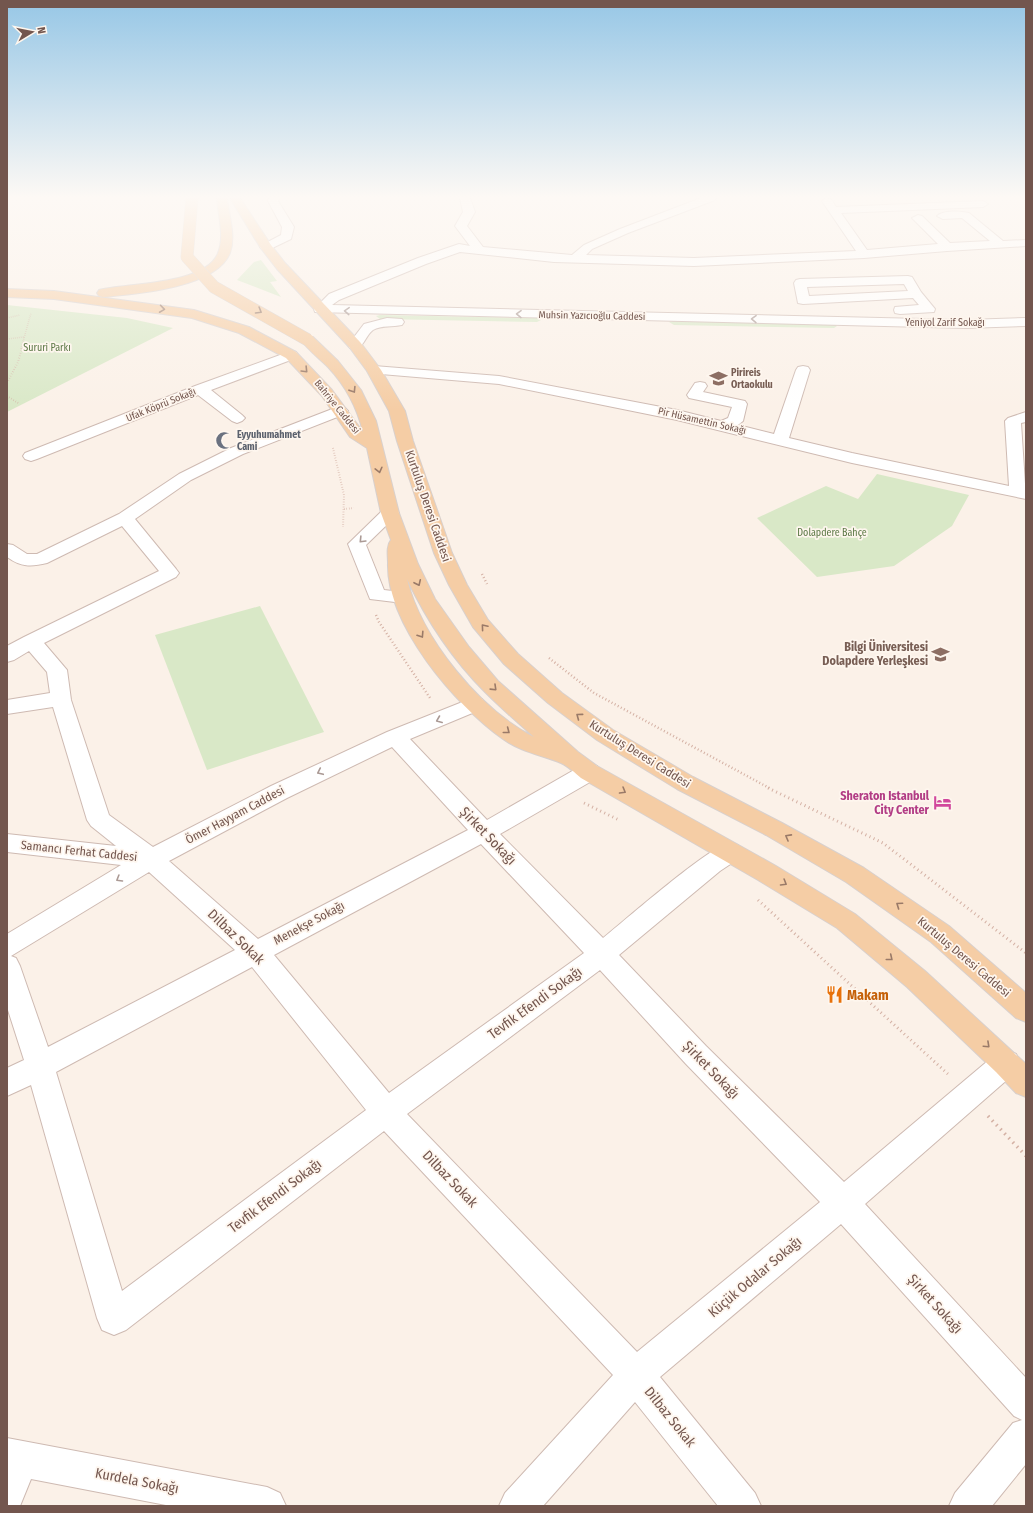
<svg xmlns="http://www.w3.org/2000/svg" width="1033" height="1513" font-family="'Fira Sans Condensed',sans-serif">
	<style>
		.green { fill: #d9e8c7 }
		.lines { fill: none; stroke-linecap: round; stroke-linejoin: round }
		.minor-casing { stroke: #cebab2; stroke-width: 2 }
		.major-casing { stroke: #d8d0cd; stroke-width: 2 }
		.path-far4 { stroke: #d4b1a4; stroke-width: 1.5; stroke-dasharray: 0.5 1.5; stroke-linecap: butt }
		.path-far3 { stroke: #d4b1a4; stroke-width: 2; stroke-dasharray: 0.5 2; stroke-linecap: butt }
		.path-far2 { stroke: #d4b1a4; stroke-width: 2.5; stroke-dasharray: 1 2.5; stroke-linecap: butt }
		.path-far1 { stroke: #d4b1a4; stroke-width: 3; stroke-dasharray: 1 3.5; stroke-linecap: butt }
		.path { stroke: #d4b1a4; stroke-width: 3.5; stroke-dasharray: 1.5 4.5; stroke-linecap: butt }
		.minor { fill: #fff; fill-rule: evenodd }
		.major { fill: #f5cda5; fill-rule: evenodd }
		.major-bridge-casing { stroke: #d8d0cd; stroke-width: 13; stroke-linecap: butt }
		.major-bridge { stroke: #f5cda5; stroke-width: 12 }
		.oneway { stroke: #9a7a68 }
		.oneway2 { stroke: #ab9a95 }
		.labels { text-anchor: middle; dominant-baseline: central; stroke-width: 3.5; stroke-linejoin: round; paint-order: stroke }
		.far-street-label { font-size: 10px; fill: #73564e; stroke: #fef6ee }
		.far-park-label { font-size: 10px; fill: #5c7846; stroke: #fef6ee }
		.far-education-label { font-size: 10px; font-weight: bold; fill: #785e54; stroke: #fef6ee; text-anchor: start }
		.far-worship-label { font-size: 10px; font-weight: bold; fill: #5b616d; stroke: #fef6ee; text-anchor: start }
		.street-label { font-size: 12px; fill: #73564e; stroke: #fef6ee }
		.education-label { font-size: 12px; font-weight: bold; fill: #785e54; stroke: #fef6ee; text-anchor: end }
		.hotel-label { font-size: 12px; font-weight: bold; fill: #b23c85; stroke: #fef6ee; text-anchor: end }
		.near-street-label { font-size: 14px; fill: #73564e; stroke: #fef6ee }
		.near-food-label { font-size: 14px; font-weight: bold; fill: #c56008; stroke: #fef6ee; text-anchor: start }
	</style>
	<rect width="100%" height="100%" fill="#fbf1e8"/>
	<g class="green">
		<polygon points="261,260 277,281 270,282 281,297 237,280 254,262"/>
		<polygon points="7,305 127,318 173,328 7,412"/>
		<polygon points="380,315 539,318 541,320 537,322 380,319 376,316"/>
		<polygon points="673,321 834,324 837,326 834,328 674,325 669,322"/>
		<polygon points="877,474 969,495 952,526 894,566 817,577 757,518 826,486 858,499"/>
		<polygon points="260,606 324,732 207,770 155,635"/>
	</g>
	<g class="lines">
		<defs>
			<g id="minor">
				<polygon points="269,198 279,198 278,201 294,227 291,239 266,251 262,249 260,247 262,245 281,235 282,227 268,201"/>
				<path d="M 460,198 L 470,198 L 475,212 L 467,226 L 483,247 L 572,255 L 584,245 L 620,229 L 701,198 L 716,198 L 715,200 L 628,233 L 592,249 L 586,255 L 694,258 L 856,251 L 822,201 L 825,198 L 831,199 L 836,207 L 983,201 L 988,204 L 983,207 L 841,213 L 867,250 L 938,244 L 912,218 L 918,215 L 922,216 L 950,243 L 990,241 L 962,218 L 943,219 L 937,216 C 943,210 961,211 969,213 L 1003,241 L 1026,240 L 1026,246 L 947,251 L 864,258 L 694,266 L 554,262 L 460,252 L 426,264 L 339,300 L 332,305 L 966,320 L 1026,318 L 1026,326 L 966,328 L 315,312 L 314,309 L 329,294 L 418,258 L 459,244 L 470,246 L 455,226 L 463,212 Z"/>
				<path d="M 908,276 L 912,277 L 921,292 L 935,309 L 934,312 L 900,314 L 895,313 L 894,310 L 895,307 L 919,305 L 913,298 L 803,304 L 798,303 L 794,283 L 796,280 L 800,279 ZM 904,284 L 908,291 L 809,296 L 807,287 Z"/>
				<path d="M 387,318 L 402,319 L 404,322 L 402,325 C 393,327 381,325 373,330 C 364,337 364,351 350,348 L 348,345 L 364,324 Z"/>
				<polygon points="291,351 296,352 298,355 296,358 211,390 242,415 245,418 242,421 237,423 232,421 198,395 37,459 31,461 25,459 23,456 25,453 195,386"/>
				<polygon points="374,366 499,376 677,410 721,421 728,418 732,407 689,398 687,395 695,383 700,382 705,383 707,386 703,392 745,401 747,404 743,421 738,425 774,434 796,370 798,367 803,366 808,367 810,370 789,438 852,453 1009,486 1005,421 1008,418 1026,412 1026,422 1021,423 1026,499 852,463 677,420 499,384 369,373 367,370 369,367"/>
				<path d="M 340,406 L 345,408 L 348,411 L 345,414 L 243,454 L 191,480 L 135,519 L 176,569 L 179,573 L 176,577 L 44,643 L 67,670 L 71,700 L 109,815 L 153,847 L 271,786 L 387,732 L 475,697 L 482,699 L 485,704 L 482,709 L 410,739 L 487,820 L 581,766 L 589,764 L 597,766 L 600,772 L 597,778 L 500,834 L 603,938 C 622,923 713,843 730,843 C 732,843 736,845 738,845 L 742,852 L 738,859 L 720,871 L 619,955 L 706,1046 L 844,1182 L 996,1054 L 1006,1050 L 1016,1054 L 1020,1063 L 1016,1072 L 865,1204 L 1026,1378 L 1026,1464 L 992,1506 L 949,1506 L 955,1493 L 1013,1423 L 1022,1420 L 1014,1416 L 841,1224 L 660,1377 L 755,1493 L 761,1506 L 718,1506 L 635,1402 L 543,1506 L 499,1506 L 505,1493 L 613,1375 L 384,1131 L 126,1330 L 114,1335 L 102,1330 L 97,1318 L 31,1085 L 7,1096 L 7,1068 L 24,1060 L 7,1007 L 7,934 L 121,865 L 7,852 L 7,834 L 116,846 L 91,826 L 87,820 L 53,707 L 7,714 L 7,700 L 50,693 L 47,672 L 29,651 L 14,660 L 7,662 L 7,646 L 24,637 L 159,571 L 122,526 L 47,563 C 31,567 21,567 7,557 L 7,544 L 13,545 L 27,554 L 37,554 L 119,514 L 179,474 L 231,448 ZM 392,747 L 468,830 L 258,939 L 169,861 L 287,798 ZM 481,844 L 584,953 L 389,1093 L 274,955 ZM 149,872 L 235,950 L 48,1047 L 20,966 L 16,958 L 11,956 ZM 252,967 L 366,1110 L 122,1291 L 56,1072 ZM 600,970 L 686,1064 L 820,1202 L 637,1352 L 407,1114 Z"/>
				<polygon points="390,508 396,509 399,513 366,545 384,590 410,593 412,597 410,601 403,603 370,599 348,544 384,509"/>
				<polygon points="7,1438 267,1487 280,1493 286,1506 171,1506 31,1479 20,1506 7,1506"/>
			</g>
			<g id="major">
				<path d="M 217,198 L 227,198 C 229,216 236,236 230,253 C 216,288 136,294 103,297 L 99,296 L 97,293 L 99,290 C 126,283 206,285 218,253 C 225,236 218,216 217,198 Z"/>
				<polygon points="230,198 240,198 271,245 285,263 360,342 381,370 405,411 413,441 452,553 467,585 488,620 518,654 562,693 613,730 693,777 782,823 864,868 949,926 1026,993 1026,1022 1016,1018 931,942 846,882 766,835 677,789 597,740 548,703 504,664 473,627 449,585 434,553 397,441 389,411 367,371 350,348 277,269 260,247"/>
				<path d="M 7,289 L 54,291 L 194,310 L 249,327 L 296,352 L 332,390 L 363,432 C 357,407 345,385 328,367 C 319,358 308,350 301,340 L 303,337 L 313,337 L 338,361 L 361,390 L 376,421 L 399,513 L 418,564 L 435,599 L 469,647 L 498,681 L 578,752 L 597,766 L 776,866 L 855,914 L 925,971 L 1026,1064 L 1026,1097 L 1016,1093 L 996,1072 L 907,987 L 837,928 L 758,880 L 581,778 C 575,773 568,766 561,763 C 541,755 521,752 503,739 C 455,705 386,624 388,563 C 388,556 386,546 391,540 L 381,513 L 367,448 L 350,437 L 322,396 L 286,358 L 239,333 L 192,318 L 54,299 L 7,297 ZM 407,579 C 426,619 453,660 485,692 C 500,707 517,722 534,737 C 480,710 421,638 407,579 Z"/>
			</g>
		</defs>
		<use href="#minor" class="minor-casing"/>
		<use href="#major" class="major-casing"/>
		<g class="path-far4">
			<polyline points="1023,198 1026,199"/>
			<polyline points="7,318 20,315"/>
			<polyline points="7,339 24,337"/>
			<polyline points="21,349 31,313"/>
		</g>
		<g class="path-far3">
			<polyline points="7,383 18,362 22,348"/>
			<polyline points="7,396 18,403"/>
			<polyline points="333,448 344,495 343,527"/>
			<polyline points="344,509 354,508"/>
		</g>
		<g class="path-far2">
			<polyline points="482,574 487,584"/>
			<polyline points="376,615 379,622 430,698"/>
			<polyline points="549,658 594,693 771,789"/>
		</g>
		<g class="path-far1">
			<polyline points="768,788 883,843 1026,953"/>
			<polyline points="584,803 619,820"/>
			<polyline points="758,900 949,1075"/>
		</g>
		<polyline class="path" points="988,1116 1026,1156"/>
		<use href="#minor" class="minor"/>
		<use href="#major" class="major"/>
		<defs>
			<polyline id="major-bridge" points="192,198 187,257 214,287 308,340"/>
		</defs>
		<use href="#major-bridge" class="major-bridge-casing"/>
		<use href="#major-bridge" class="major-bridge"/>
	</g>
	<defs><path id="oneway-chevron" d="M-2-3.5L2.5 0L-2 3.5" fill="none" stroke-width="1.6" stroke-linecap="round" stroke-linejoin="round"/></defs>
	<g class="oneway">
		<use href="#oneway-chevron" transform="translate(162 309) rotate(8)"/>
		<use href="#oneway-chevron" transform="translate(259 311) rotate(31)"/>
		<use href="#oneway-chevron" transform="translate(305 370) rotate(46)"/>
		<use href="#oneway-chevron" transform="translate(353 390) rotate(58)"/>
		<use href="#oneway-chevron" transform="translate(379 470) rotate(76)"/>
		<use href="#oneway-chevron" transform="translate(418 583) rotate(65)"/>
		<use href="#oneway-chevron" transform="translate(484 627) rotate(-130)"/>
		<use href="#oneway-chevron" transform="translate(421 635) rotate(57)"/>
		<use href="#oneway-chevron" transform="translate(494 688) rotate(44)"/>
		<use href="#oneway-chevron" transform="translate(579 716) rotate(-143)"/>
		<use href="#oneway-chevron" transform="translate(507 731) rotate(38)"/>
		<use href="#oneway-chevron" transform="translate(623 791) rotate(30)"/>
		<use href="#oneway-chevron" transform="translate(788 837) rotate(-151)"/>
		<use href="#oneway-chevron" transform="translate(784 883) rotate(31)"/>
		<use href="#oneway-chevron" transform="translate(899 905) rotate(-145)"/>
		<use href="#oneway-chevron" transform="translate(890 958) rotate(39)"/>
		<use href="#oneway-chevron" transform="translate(987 1045) rotate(43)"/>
	</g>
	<g class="oneway2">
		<use href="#oneway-chevron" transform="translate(347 311) rotate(-177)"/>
		<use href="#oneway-chevron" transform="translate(519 314) rotate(-179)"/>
		<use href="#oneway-chevron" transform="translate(754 319) rotate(-179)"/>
		<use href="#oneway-chevron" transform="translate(362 540) rotate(134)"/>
		<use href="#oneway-chevron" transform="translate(439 720) rotate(158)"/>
		<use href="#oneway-chevron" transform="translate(320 772) rotate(155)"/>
		<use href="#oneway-chevron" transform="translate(119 879) rotate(149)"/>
	</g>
	<linearGradient id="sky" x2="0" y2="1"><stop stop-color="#97c7e6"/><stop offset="0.48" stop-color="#fdf9f5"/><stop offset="1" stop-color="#fdf9f5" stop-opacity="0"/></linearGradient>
	<rect width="1033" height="410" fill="url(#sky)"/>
	<defs>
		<symbol id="school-bare" viewBox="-9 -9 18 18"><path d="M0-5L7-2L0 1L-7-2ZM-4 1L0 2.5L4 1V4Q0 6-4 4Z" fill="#8d6e63" stroke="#fef6ee" stroke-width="2.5" paint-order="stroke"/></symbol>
		<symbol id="mosque-bare" viewBox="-9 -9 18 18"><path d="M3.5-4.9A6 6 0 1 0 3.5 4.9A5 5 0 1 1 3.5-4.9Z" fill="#6b7280" stroke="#fef6ee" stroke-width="2.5" paint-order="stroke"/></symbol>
		<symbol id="university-bare" viewBox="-9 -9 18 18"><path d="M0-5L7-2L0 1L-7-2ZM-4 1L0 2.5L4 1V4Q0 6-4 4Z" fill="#8d6e63" stroke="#fef6ee" stroke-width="2.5" paint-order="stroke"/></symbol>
		<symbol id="hotel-bare" viewBox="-9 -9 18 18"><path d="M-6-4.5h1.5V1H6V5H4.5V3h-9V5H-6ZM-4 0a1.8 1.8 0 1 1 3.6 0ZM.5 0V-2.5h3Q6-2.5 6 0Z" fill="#d1479c" stroke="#fef6ee" stroke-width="2.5" paint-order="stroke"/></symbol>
		<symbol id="restaurant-bare" viewBox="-9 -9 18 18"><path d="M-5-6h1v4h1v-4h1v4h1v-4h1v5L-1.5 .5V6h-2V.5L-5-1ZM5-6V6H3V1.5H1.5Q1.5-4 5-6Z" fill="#e8710a" stroke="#fef6ee" stroke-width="2.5" paint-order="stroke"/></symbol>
	</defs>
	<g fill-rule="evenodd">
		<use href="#school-bare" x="706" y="366" width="25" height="25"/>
		<use href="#mosque-bare" x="212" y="428" width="25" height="25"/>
		<use href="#university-bare" x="928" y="642" width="25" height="25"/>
		<use href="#hotel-bare" x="930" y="790" width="25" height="25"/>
		<use href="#restaurant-bare" x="822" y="982" width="25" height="25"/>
	</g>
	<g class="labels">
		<g class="far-street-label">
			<text transform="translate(592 316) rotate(1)">Muhsin Yazıcıoğlu Caddesi</text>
			<text x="945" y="323">Yeniyol Zarif Sokağı</text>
			<text transform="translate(161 405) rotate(-22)">Ufak Köprü Sokağı</text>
			<text transform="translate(337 407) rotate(51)">Bahriye Caddesi</text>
			<text transform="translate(702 421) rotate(13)">Pir Hüsamettin Sokağı</text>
		</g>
		<g class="far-park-label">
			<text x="47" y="348">Sururi Parkı</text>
			<text x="832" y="533">Dolapdere Bahçe</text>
		</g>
		<g class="far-education-label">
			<text x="731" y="373">Pirireis<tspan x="731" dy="12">Ortaokulu</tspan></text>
		</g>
		<g class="far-worship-label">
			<text x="237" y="435">Eyyuhumahmet<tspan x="237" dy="12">Cami</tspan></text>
		</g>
		<g class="street-label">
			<text transform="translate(428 506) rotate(71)">Kurtuluş Deresi Caddesi</text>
			<text transform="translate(640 754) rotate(32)">Kurtuluş Deresi Caddesi</text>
			<text transform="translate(235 815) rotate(-28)">Ömer Hayyam Caddesi</text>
			<text transform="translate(79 851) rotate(6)">Samancı Ferhat Caddesi</text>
			<text transform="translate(309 923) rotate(-28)">Menekşe Sokağı</text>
			<text transform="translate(964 957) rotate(40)">Kurtuluş Deresi Caddesi</text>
		</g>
		<g class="education-label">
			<text x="928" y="647">Bilgi Üniversitesi<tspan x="928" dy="14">Dolapdere Yerleşkesi</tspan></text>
		</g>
		<g class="hotel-label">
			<text x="929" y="796">Sheraton Istanbul<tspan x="929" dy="14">City Center</tspan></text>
		</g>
		<g class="near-street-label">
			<text transform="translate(488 836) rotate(46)">Şirket Sokağı</text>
			<text transform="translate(236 937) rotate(44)">Dilbaz Sokak</text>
			<text transform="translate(535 1003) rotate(-36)">Tevfik Efendi Sokağı</text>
			<text transform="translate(711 1070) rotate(46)">Şirket Sokağı</text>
			<text transform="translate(450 1179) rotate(46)">Dilbaz Sokak</text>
			<text transform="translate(275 1196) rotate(-37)">Tevfik Efendi Sokağı</text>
			<text transform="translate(755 1277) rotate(-40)">Küçük Odalar Sokağı</text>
			<text transform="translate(935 1304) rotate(48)">Şirket Sokağı</text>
			<text transform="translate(670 1417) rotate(51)">Dilbaz Sokak</text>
			<text transform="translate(137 1481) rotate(11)">Kurdela Sokağı</text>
		</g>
		<g class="near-food-label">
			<text x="847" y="995">Makam</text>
		</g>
	</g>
	<rect width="1033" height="1513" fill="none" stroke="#73564e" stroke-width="16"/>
	<g transform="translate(32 32) rotate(80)" stroke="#fef6ee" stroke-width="3" paint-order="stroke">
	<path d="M0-3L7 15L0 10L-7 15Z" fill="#73564e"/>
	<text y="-6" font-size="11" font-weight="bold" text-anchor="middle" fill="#73564e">N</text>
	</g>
</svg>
